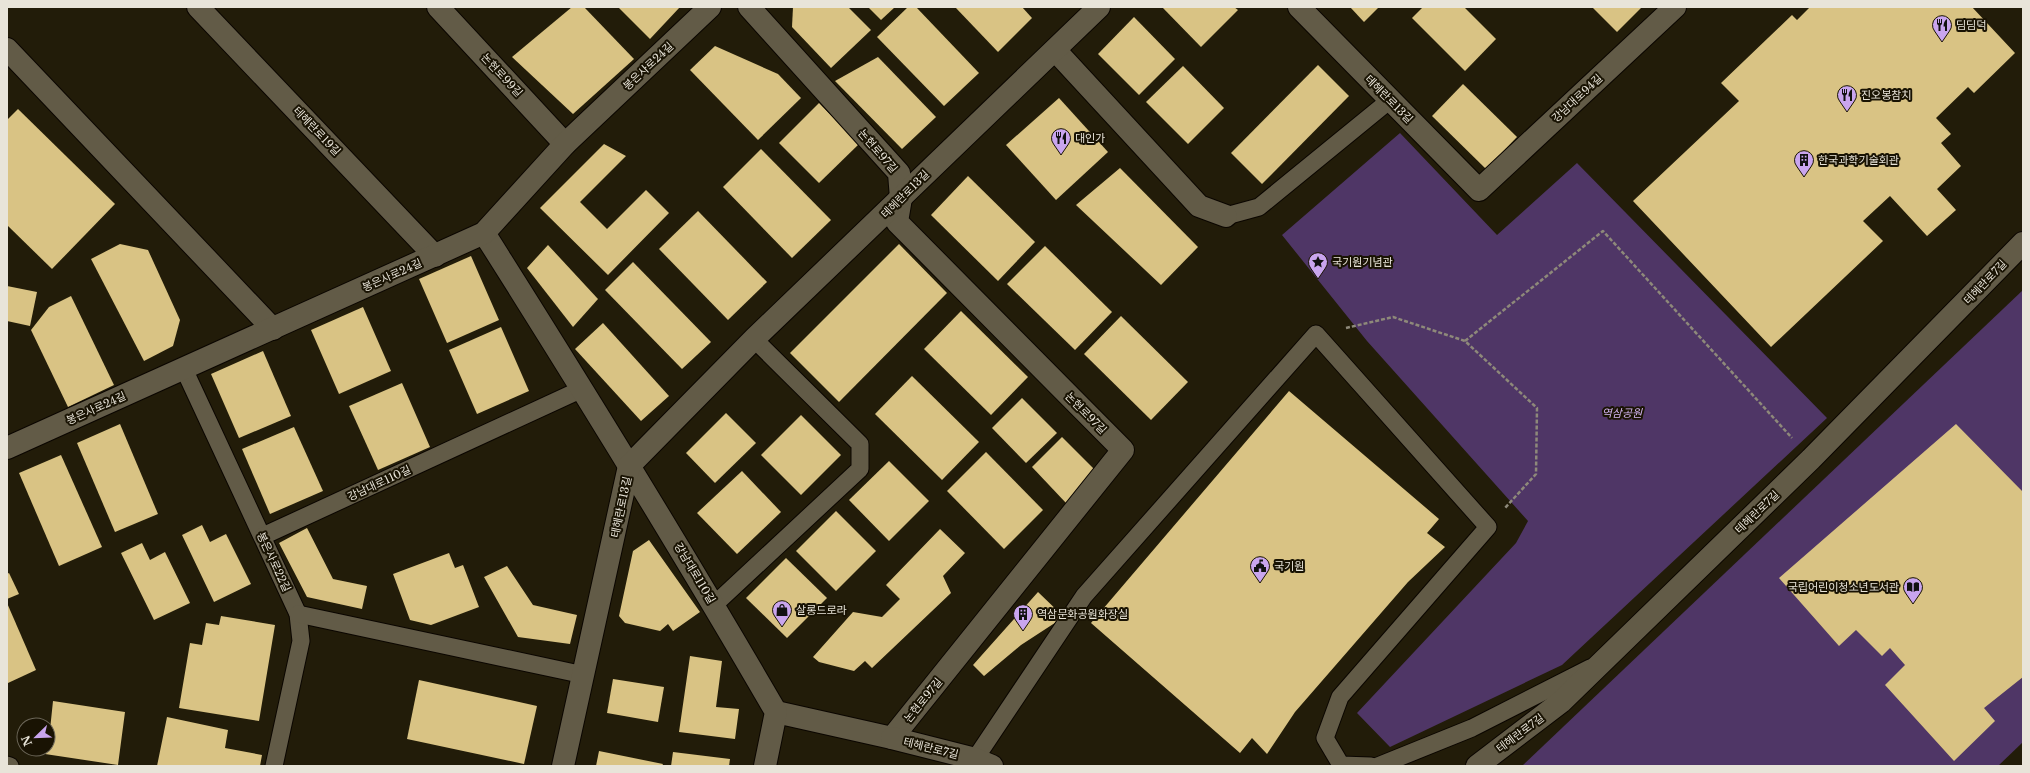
<svg xmlns="http://www.w3.org/2000/svg" width="2030" height="773" font-family="'Libre Baskerville','Noto Sans KR',serif">
	<style>
		.green { fill: #4f3666 }
		.building { fill: #d9c384 }
		.lines { fill: none; stroke-linecap: round; stroke-linejoin: round }
		.lane-casing { stroke: #0b0600; stroke-width: 19 }
		.street-casing { stroke: #0b0600; stroke-width: 24 }
		.path { stroke: #8e897a; stroke-width: 2.5; stroke-dasharray: 4 2; stroke-linecap: butt }
		.lane { stroke: #625b47; stroke-width: 17 }
		.street { stroke: #625b47; stroke-width: 22 }
		.labels { text-anchor: middle; dominant-baseline: central; stroke-width: 4; stroke-linejoin: round; paint-order: stroke }
		.poi-label { font-size: 11px; fill: #e8e4d9; stroke: #191303; text-anchor: start }
		.street-label { font-size: 11px; fill: #e8e4d9; stroke: #191303 }
		.park-label { font-size: 11px; font-style: italic; fill: #d5b6f5; stroke: #191303 }
	</style>
	<rect width="100%" height="100%" fill="#221c09"/>
	<g class="green">
		<polygon points="1400,133 1497,235 1577,163 1827,418 1562,665 1390,747 1357,713 1516,543 1528,521 1367,341 1282,235"/>
		<polygon points="2023,290 2023,742 1998,766 1522,766"/>
	</g>
	<g class="building">
		<polygon points="572,7 584,7 634,59 573,114 512,57"/>
		<polygon points="618,7 680,7 650,39"/>
		<polygon points="793,7 848,7 871,30 831,68 792,27"/>
		<polygon points="868,7 895,7 881,20"/>
		<polygon points="908,7 916,7 979,73 944,106 877,37"/>
		<polygon points="955,7 1022,7 1032,18 998,52"/>
		<polygon points="1162,7 1234,7 1238,10 1201,47"/>
		<polygon points="1350,7 1379,7 1364,22"/>
		<polygon points="1423,7 1464,7 1496,39 1465,71 1412,18"/>
		<polygon points="1592,7 1642,7 1617,32"/>
		<polygon points="1810,7 1972,7 2015,53 1974,93 1968,87 1936,118 1951,134 1941,143 1961,166 1937,189 1956,210 1927,236 1890,196 1863,221 1883,241 1771,347 1633,201 1739,101 1721,83 1792,15 1797,20"/>
		<polygon points="1134,17 1175,59 1139,95 1098,54"/>
		<polygon points="715,46 778,74 801,98 758,140 690,70"/>
		<polygon points="878,57 936,117 902,149 835,81"/>
		<polygon points="1318,65 1349,96 1262,184 1231,153"/>
		<polygon points="1183,66 1224,108 1188,144 1146,102"/>
		<polygon points="1463,84 1517,137 1486,169 1432,116"/>
		<polygon points="1059,98 1108,152 1056,200 1006,145"/>
		<polygon points="819,103 859,144 819,183 779,143"/>
		<polygon points="18,109 115,204 52,269 7,225 7,120"/>
		<polygon points="604,144 626,156 580,202 607,229 646,190 669,213 608,275 540,208"/>
		<polygon points="761,149 831,220 792,258 723,187"/>
		<polygon points="1120,168 1198,247 1161,285 1076,205"/>
		<polygon points="968,176 1035,242 998,281 931,215"/>
		<polygon points="698,211 767,282 728,320 659,249"/>
		<polygon points="120,244 148,250 180,320 173,346 144,361 91,259"/>
		<polygon points="899,244 947,293 839,402 790,353"/>
		<polygon points="548,245 598,299 573,327 527,268"/>
		<polygon points="1045,246 1112,312 1075,350 1007,284"/>
		<polygon points="471,256 499,320 447,343 419,279"/>
		<polygon points="633,262 711,342 682,369 605,290"/>
		<polygon points="7,286 37,292 30,326 7,321"/>
		<polygon points="71,296 114,385 68,407 31,330 49,307"/>
		<polygon points="363,307 391,371 339,394 311,330"/>
		<polygon points="961,311 1028,377 991,415 924,349"/>
		<polygon points="1121,316 1188,382 1151,420 1084,354"/>
		<polygon points="603,323 669,396 641,421 575,349"/>
		<polygon points="501,327 529,391 477,414 449,350"/>
		<polygon points="263,351 291,416 239,438 211,374"/>
		<polygon points="912,376 979,442 942,480 875,414"/>
		<polygon points="402,383 430,447 378,470 349,406"/>
		<polygon points="1289,391 1439,519 1427,533 1445,547 1408,582 1295,712 1267,754 1252,738 1240,753 1091,623"/>
		<polygon points="1022,398 1057,433 1026,463 992,428"/>
		<polygon points="726,413 756,443 715,483 686,453"/>
		<polygon points="801,415 841,455 801,495 761,455"/>
		<polygon points="120,424 158,514 115,532 77,443"/>
		<polygon points="1956,424 2023,492 2023,677 1984,708 1995,721 1954,761 1885,685 1905,665 1890,648 1882,656 1856,630 1839,646 1779,578"/>
		<polygon points="294,427 323,491 270,514 242,449"/>
		<polygon points="1062,437 1097,472 1066,503 1032,467"/>
		<polygon points="986,452 1043,510 1004,549 947,491"/>
		<polygon points="61,455 102,547 59,566 19,473"/>
		<polygon points="889,461 929,501 889,541 849,500"/>
		<polygon points="742,471 781,512 737,554 697,513"/>
		<polygon points="836,511 876,551 836,591 796,551"/>
		<polygon points="202,525 210,542 226,534 251,584 214,602 182,535"/>
		<polygon points="307,528 333,579 367,586 362,609 307,597 279,543"/>
		<polygon points="940,529 965,553 943,576 951,593 872,668 865,661 854,671 819,662 813,657 853,612 882,617 900,599 886,585"/>
		<polygon points="649,540 700,612 673,631 668,624 660,631 625,623 619,616 633,551"/>
		<polygon points="142,543 150,560 165,552 190,603 154,620 121,553"/>
		<polygon points="449,553 455,568 463,565 479,607 431,625 410,620 393,574"/>
		<polygon points="786,558 827,598 787,638 746,598"/>
		<polygon points="507,566 533,605 577,615 570,644 518,637 484,577"/>
		<polygon points="9,573 19,594 7,599 7,574"/>
		<polygon points="1038,592 1064,617 1021,645 984,676 973,665"/>
		<polygon points="7,603 36,670 8,683 7,682"/>
		<polygon points="221,616 275,625 259,721 179,708 190,643 202,645 206,623 219,625"/>
		<polygon points="690,656 722,661 716,707 739,709 735,739 679,732"/>
		<polygon points="613,679 664,687 658,722 607,713"/>
		<polygon points="419,680 537,706 524,764 407,739"/>
		<polygon points="53,701 125,712 118,765 45,754 46,749 48,749"/>
		<polygon points="167,717 228,730 225,748 262,755 260,766 157,766"/>
		<polygon points="599,751 663,764 662,766 596,766"/>
		<polygon points="673,752 730,759 729,766 671,766"/>
	</g>
	<g class="lines">
		<defs>
			<g id="lane">
				<polyline points="1226,216 1259,207 1390,100"/>
				<polyline points="184,369 298,614 301,641 274,766"/>
				<polyline points="263,536 582,389"/>
				<polyline points="714,605 860,469 860,444 754,339"/>
				<polyline points="298,614 584,675"/>
				<polyline points="975,759 1084,596 1316,334 1488,527 1340,697 1325,738 1341,765 1371,766"/>
				<polyline points="7,765 10,766"/>
				<polyline points="1378,766 1472,728 1590,668"/>
			</g>
			<g id="street">
				<polyline points="198,7 435,256"/>
				<polyline points="438,7 565,144"/>
				<polyline points="749,7 899,173 901,198 897,222 1123,450 892,738 776,712"/>
				<polyline points="1299,7 1479,190 1675,7"/>
				<polyline points="7,49 273,329"/>
				<polyline points="1055,50 1199,206 1226,216"/>
				<path d="M 484,233 C 584,391 682,550 776,712 L 765,766"/>
				<polyline points="7,448 484,233 565,144 710,7"/>
				<polyline points="892,738 975,759 992,766"/>
				<polyline points="563,766 629,466 754,339 1099,7"/>
				<polyline points="1477,766 1561,702 1811,459 2023,243"/>
			</g>
		</defs>
		<use href="#lane" class="lane-casing"/>
		<use href="#street" class="street-casing"/>
		<g class="path">
			<polyline points="1346,328 1393,317 1465,341 1537,408 1536,474 1505,508"/>
			<polyline points="1465,341 1603,231 1792,438"/>
		</g>
		<use href="#lane" class="lane"/>
		<use href="#street" class="street"/>
	</g>
	<defs>
		<symbol id="restaurant-pin" viewBox="-11 -11 22 30"><path d="M0 17L-7.5 6A9.5 9.5 0 1 1 7.5 6Z" fill="#c9a5ee" stroke="#191303"/><path d="M-5-6h1v4h1v-4h1v4h1v-4h1v5L-1.5 .5V6h-2V.5L-5-1ZM5-6V6H3V1.5H1.5Q1.5-4 5-6Z" fill="#111"/></symbol>
		<symbol id="building-pin" viewBox="-11 -11 22 30"><path d="M0 17L-7.5 6A9.5 9.5 0 1 1 7.5 6Z" fill="#c9a5ee" stroke="#191303"/><path d="M-4-6H4V6H1V3H-1V6H-4ZM-2.5-4.3h1.7v1.8h-1.7ZM.8-4.3h1.7v1.8H.8ZM-2.5-1h1.7V.8h-1.7ZM.8-1h1.7V.8H.8Z" fill="#111"/></symbol>
		<symbol id="sight-pin" viewBox="-11 -11 22 30"><path d="M0 17L-7.5 6A9.5 9.5 0 1 1 7.5 6Z" fill="#c9a5ee" stroke="#191303"/><path d="M0-6L1.8-2.2L6-1.7L2.9 1.2L3.7 5.4L0 3.3L-3.7 5.4L-2.9 1.2L-6-1.7L-1.8-2.2Z" fill="#111"/></symbol>
		<symbol id="civic-pin" viewBox="-11 -11 22 30"><path d="M0 17L-7.5 6A9.5 9.5 0 1 1 7.5 6Z" fill="#c9a5ee" stroke="#191303"/><path d="M-.6-6.5H3V-4.5H.6V-3L4-1V1h2V6H-6V1h2V-1L-.6-3ZM-1.2 2.5V6h2.4V2.5Z" fill="#111"/></symbol>
		<symbol id="library-pin" viewBox="-11 -11 22 30"><path d="M0 17L-7.5 6A9.5 9.5 0 1 1 7.5 6Z" fill="#c9a5ee" stroke="#191303"/><path d="M-6-4Q-3-5.5-.7-3.5V5Q-3 3-6 4ZM6-4Q3-5.5 .7-3.5V5Q3 3 6 4Z" fill="#111"/></symbol>
		<symbol id="shop-pin" viewBox="-11 -11 22 30"><path d="M0 17L-7.5 6A9.5 9.5 0 1 1 7.5 6Z" fill="#c9a5ee" stroke="#191303"/><path d="M-5-2.5h2.3a2.7 3.5 0 0 1 5.4 0H5L5.5 6h-11ZM-1.5-2.5h3a1.5 2.3 0 0 0-3 0Z" fill="#111"/></symbol>
	</defs>
	<g fill-rule="evenodd">
		<use href="#restaurant-pin" x="1931" y="14" width="22" height="30"/>
		<use href="#restaurant-pin" x="1836" y="84" width="22" height="30"/>
		<use href="#restaurant-pin" x="1050" y="127" width="22" height="30"/>
		<use href="#building-pin" x="1793" y="149" width="22" height="30"/>
		<use href="#sight-pin" x="1307" y="251" width="22" height="30"/>
		<use href="#civic-pin" x="1249" y="555" width="22" height="30"/>
		<use href="#library-pin" x="1902" y="576" width="22" height="30"/>
		<use href="#shop-pin" x="771" y="599" width="22" height="30"/>
		<use href="#building-pin" x="1012" y="603" width="22" height="30"/>
	</g>
	<g class="labels">
		<g class="poi-label">
			<text x="1956" y="25">딤딤덕</text>
			<text x="1861" y="95">진오봉참치</text>
			<text x="1075" y="138">대인가</text>
			<text x="1818" y="160">한국과학기술회관</text>
			<text x="1332" y="262">국기원기념관</text>
			<text x="1274" y="566">국기원</text>
			<text x="1899" y="587" text-anchor="end">국립어린이청소년도서관</text>
			<text x="796" y="610">살롱드로라</text>
			<text x="1037" y="614">역삼문화공원화장실</text>
		</g>
		<g class="street-label">
			<text transform="translate(648 66) rotate(-43)">봉은사로24길</text>
			<text transform="translate(502 75) rotate(47)">논현로99길</text>
			<text transform="translate(1577 98) rotate(-43)">강남대로94길</text>
			<text transform="translate(1389 99) rotate(45)">테헤란로13길</text>
			<text transform="translate(317 131) rotate(46)">테헤란로19길</text>
			<text transform="translate(878 151) rotate(49)">논현로97길</text>
			<text transform="translate(905 194) rotate(-45)">테헤란로13길</text>
			<text transform="translate(392 275) rotate(-24)">봉은사로24길</text>
			<text transform="translate(1985 282) rotate(-46)">테헤란로7길</text>
			<text transform="translate(96 408) rotate(-24)">봉은사로24길</text>
			<text transform="translate(1086 413) rotate(45)">논현로97길</text>
			<text transform="translate(379 483) rotate(-25)">강남대로110길</text>
			<text transform="translate(621 507) rotate(-78)">테헤란로13길</text>
			<text transform="translate(1757 512) rotate(-44)">테헤란로7길</text>
			<text transform="translate(274 562) rotate(65)">봉은사로22길</text>
			<text transform="translate(695 573) rotate(59)">강남대로110길</text>
			<text transform="translate(923 700) rotate(-51)">논현로97길</text>
			<text transform="translate(1520 733) rotate(-37)">테헤란로7길</text>
			<text transform="translate(931 748) rotate(14)">테헤란로7길</text>
		</g>
		<g class="park-label">
			<text x="1622" y="413">역삼공원</text>
		</g>
	</g>
	<rect width="2030" height="773" fill="none" stroke="#e8e4d9" stroke-width="16"/>
	<g transform="translate(36 737) rotate(247)"><circle r="19" fill="#191303" stroke="#6c6759"/>
	<path d="M0-3L7 15L0 10L-7 15Z" fill="#c9a5ee"/>
	<text y="-6" font-size="11" font-weight="bold" text-anchor="middle" fill="#e8e4d9">N</text>
	</g>
</svg>
